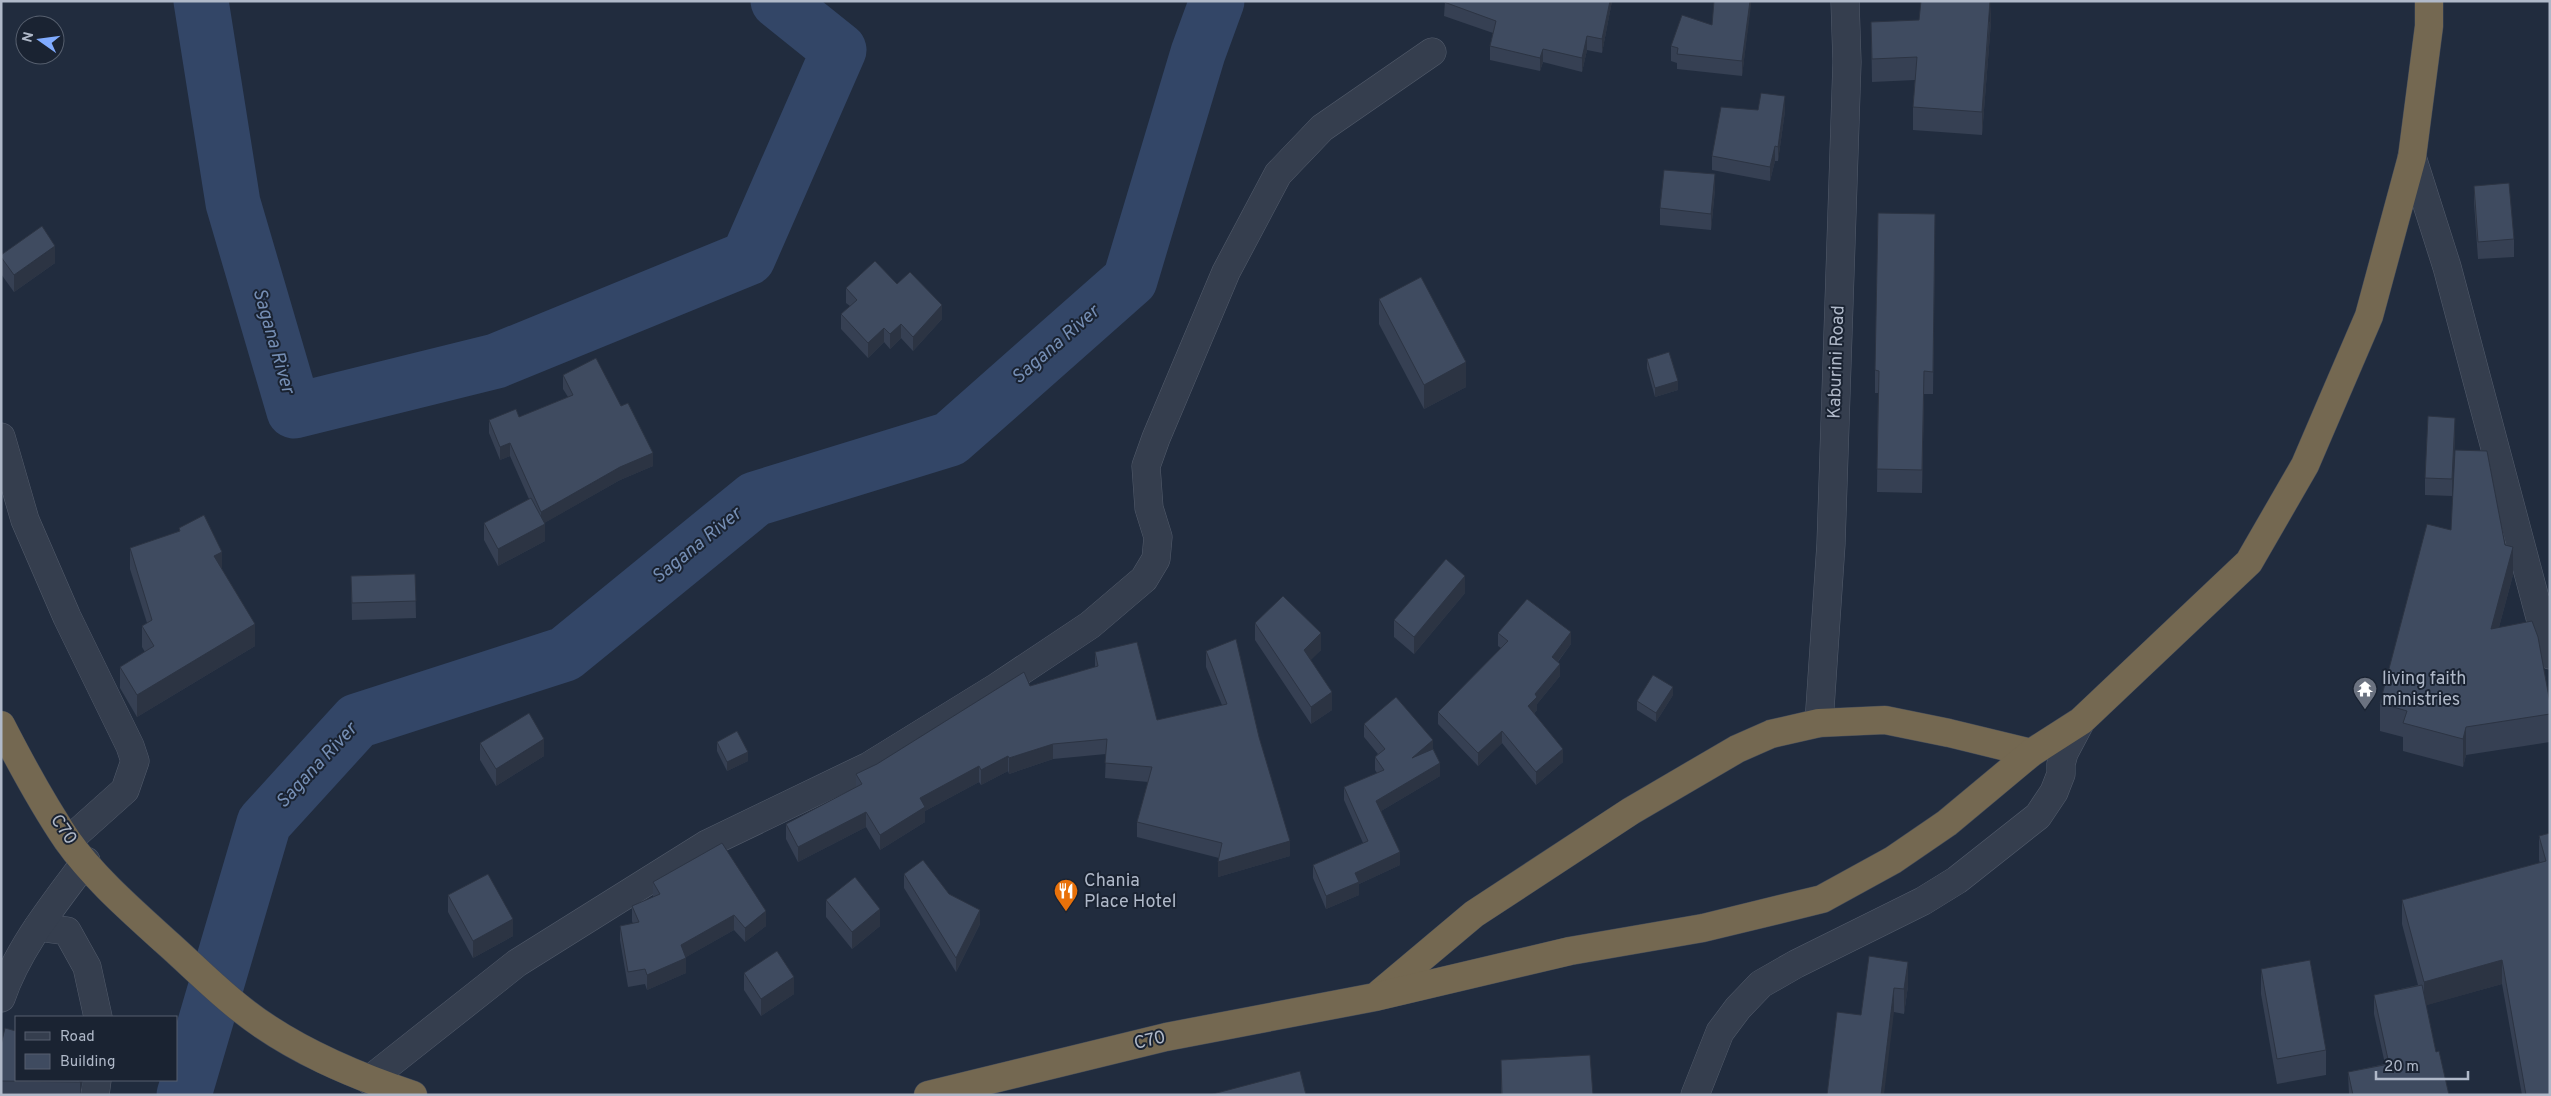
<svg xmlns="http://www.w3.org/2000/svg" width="2551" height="1096" font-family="Overpass,sans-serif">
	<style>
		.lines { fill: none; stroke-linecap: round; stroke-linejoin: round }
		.river { stroke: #334667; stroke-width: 55 }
		.minor-casing { stroke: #535c6c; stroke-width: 29 }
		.highway-casing { stroke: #404959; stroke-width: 29 }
		.minor { stroke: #353e4e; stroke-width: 28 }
		.highway { stroke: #746851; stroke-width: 28 }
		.wall { fill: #364053 }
		.shaded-wall { fill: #2c3443 }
		.building { fill: #3f4b60; stroke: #2c3443 }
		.labels { text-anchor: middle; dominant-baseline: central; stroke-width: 4; stroke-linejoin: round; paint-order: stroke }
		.street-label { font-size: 18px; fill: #b0b9c9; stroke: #1a2332 }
		.poi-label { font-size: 18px; fill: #b0b9c9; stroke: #1a2332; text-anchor: start }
		.water-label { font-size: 19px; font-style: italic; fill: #758eb4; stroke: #1a2332 }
	</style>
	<rect width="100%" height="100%" fill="#212c3e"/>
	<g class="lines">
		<g class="river">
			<polyline points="201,1 233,203 294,411 496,361 748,258 839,50 778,1"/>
			<polyline points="184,1095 264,823 357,721 565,654 755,499 950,439 1130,280 1198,53 1217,1"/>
		</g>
		<defs>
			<g id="minor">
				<polyline points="2412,157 2447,267 2550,655"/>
				<polyline points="1,437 25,520 67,617 130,746 135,761 125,790 68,841"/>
				<polyline points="1819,723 1831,544 1847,62 1845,1"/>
				<polyline points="38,927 67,931 87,967 98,1017"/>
				<path d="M 1,998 C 18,948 54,904 86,861"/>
				<polyline points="369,1080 517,963 707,844 869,766 997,687 1090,625 1144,579 1156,559 1158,537 1149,508 1146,466 1156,438 1226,272 1278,174 1322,128 1432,52"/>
				<polyline points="95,1095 97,1080"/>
				<polyline points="1695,1095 1720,1032 1738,1008 1761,984 1796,964 1923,901 1957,880 2038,816 2054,792 2061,774 2061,764 2064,753 2081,721"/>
			</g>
			<g id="highway">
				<path d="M 1,725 C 21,764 42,803 67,840 C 93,877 131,910 165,941 C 190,963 214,988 241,1009 C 291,1049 353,1075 413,1095"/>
				<polyline points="1380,993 1474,914 1631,811 1737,749 1771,734 1819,723 1885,720 1949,733 2031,753"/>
				<polyline points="928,1095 1166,1037 1375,997 1570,951 1703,928 1822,899 1893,860 1947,823 2031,753 2081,721 2249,562 2305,465 2369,316 2412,157 2429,26 2429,1"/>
			</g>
		</defs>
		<use href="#minor" class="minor-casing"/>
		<use href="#highway" class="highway-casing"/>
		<use href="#minor" class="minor"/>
		<use href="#highway" class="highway"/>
	</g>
	<g class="wall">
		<polygon points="1445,1 1612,1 1602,53 1587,50 1582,72 1543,62 1540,71 1490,60 1490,46 1493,33 1444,16"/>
		<polygon points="1751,1 1742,76 1677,69 1677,63 1671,61 1671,46 1712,25"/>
		<polygon points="1919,20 1991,22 1982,135 1913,130 1913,107 1915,80 1872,82 1871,22"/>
		<polygon points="1758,110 1785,111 1778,161 1775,161 1770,181 1712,170 1712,156"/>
		<polygon points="2474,186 2514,239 2514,257 2478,259 2474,203"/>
		<polygon points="1715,190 1711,230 1660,225 1660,208"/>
		<polygon points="1935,237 1933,394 1924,394 1922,493 1877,492 1878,393 1875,393 1875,370"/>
		<polygon points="1,255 55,263 14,292 1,274"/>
		<polygon points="897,284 942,319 913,351 901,338 890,349 884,342 868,358 841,329 841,314 850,306 846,303 846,288"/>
		<polygon points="1379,299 1466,387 1424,409 1379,324"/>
		<polygon points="1647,359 1678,390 1655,397 1647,368"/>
		<polygon points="563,375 653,466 620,480 544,523 545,541 498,566 484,540 484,523 529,499 510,456 500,460 489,433 489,420 519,417 568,397 563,389"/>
		<polygon points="2455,435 2452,496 2425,495 2425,478"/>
		<polygon points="179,528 222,571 255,646 137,717 120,688 120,667 145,652 142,647 142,626 147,623 130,569 130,548 179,532"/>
		<polygon points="2451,530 2505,545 2513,575 2499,627 2550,703 2550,742 2466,755 2463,767 2403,751 2403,737 2380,731 2380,703"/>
		<polygon points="415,574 416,618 352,620 351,576"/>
		<polygon points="1465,593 1414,654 1394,637 1394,620"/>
		<polygon points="1255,623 1321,650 1310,660 1332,710 1311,724 1255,640"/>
		<polygon points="1498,633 1571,644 1558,662 1560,676 1537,704 1537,710 1534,713 1563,762 1536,785 1502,743 1478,766 1438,724 1438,712 1501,648 1498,646"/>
		<polygon points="1206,651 1259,737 1290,856 1218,877 1219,858 1137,837 1137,822 1148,782 1105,778 1106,754 1053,759 1009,774 1008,771 981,785 979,782 925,811 925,822 880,850 866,827 798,862 786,839 786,824 856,788 856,774 1030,686 1095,667 1095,652 1157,720 1222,705 1206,667"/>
		<polygon points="1673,695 1656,722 1637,710 1637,701"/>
		<polygon points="1364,724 1433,749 1440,776 1381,811 1400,865 1359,884 1359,895 1326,909 1313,878 1313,865 1363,843 1344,800 1344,787 1377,773 1375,770 1375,757 1378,754 1364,737"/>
		<polygon points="717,742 748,761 727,771 717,751"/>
		<polygon points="480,743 544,756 496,786 480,760"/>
		<polygon points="2550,833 2550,1095 2522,1095 2502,984 2426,1005 2436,1052 2449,1095 2349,1095 2348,1072 2385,1064 2374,1014 2374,995 2418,985 2402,924 2402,900 2540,863 2539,860 2539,836"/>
		<polygon points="904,874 949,894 980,924 956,972 904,888"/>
		<polygon points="653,882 766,926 745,942 734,930 686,957 686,973 647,990 645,984 628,987 620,940 620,926 633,924 632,921 632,906 653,897"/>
		<polygon points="448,895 513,936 473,958 448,912"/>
		<polygon points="826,900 880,926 852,949 826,917"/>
		<polygon points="1869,956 1908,986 1904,1014 1894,1012"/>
		<polygon points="2261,969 2326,1050 2326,1075 2277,1084 2261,994"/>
		<polygon points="744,973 794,994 761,1016 744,990"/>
		<polygon points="1,1045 83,1080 80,1094 1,1093"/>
		<polygon points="1501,1060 1593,1095 1501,1095"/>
	</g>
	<g class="shaded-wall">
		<polygon points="1610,1 1612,1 1602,53 1602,39"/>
		<polygon points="1750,1 1751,1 1751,6 1742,76 1742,61"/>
		<polygon points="1991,1 1991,22 1982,135 1982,112"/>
		<polygon points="1587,36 1587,50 1582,72 1582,58"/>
		<polygon points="1543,49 1543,62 1540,71 1540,58"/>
		<polygon points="1785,96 1785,111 1778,161 1778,147"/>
		<polygon points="1775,146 1775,161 1770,181 1770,167"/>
		<polygon points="1715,174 1715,190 1711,230 1711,214"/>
		<polygon points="55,246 55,263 14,292 14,275"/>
		<polygon points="942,305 942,319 913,351 913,337"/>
		<polygon points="901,324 901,338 890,349 890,334"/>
		<polygon points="884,328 884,342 868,358 868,343"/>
		<polygon points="1466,362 1466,387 1424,409 1424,385"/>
		<polygon points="1924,371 1924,394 1922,493 1922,470"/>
		<polygon points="1678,381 1678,390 1655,397 1655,388"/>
		<polygon points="2455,418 2455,435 2452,496 2452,479"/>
		<polygon points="510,443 510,456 500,460 500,447"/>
		<polygon points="653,453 653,466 620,480 541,525 541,512 620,467"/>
		<polygon points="545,524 545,541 498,566 498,549"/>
		<polygon points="2513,547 2513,575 2491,657 2491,629"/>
		<polygon points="222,552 222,573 214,556"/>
		<polygon points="1465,576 1465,593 1414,654 1414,637"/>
		<polygon points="255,624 255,646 137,717 137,695"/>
		<polygon points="1571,632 1571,644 1552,669 1552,657"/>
		<polygon points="1321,633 1321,650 1304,667 1304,650"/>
		<polygon points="1560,664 1560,676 1537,704 1537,710 1528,719 1528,706 1535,694"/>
		<polygon points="1673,687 1673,695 1656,722 1656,713"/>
		<polygon points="1332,692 1332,710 1311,724 1311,707"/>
		<polygon points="2466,727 2466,755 2463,767 2463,739"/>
		<polygon points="1502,731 1502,743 1478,766 1478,753"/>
		<polygon points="544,739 544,756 496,786 496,769"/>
		<polygon points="1433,740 1433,753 1412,758"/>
		<polygon points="1053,744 1053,759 1009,774 1009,758"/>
		<polygon points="1563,749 1563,762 1536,785 1536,772"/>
		<polygon points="748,752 748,761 727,771 727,762"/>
		<polygon points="1008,756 1008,771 981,785 981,770"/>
		<polygon points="1440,763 1440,776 1376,814 1376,801"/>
		<polygon points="979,766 979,782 925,811 925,822 880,850 880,835 920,798"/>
		<polygon points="866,812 866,827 798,862 798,847"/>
		<polygon points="1290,841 1290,856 1218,877 1218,862"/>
		<polygon points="1400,852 1400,865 1359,884 1359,895 1326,909 1326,896 1355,873"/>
		<polygon points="880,909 880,926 852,949 852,932"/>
		<polygon points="980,910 980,924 956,972 956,958"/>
		<polygon points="766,911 766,926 745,942 745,928"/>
		<polygon points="734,915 734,930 681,960 681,945"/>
		<polygon points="513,919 513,936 473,958 473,941"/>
		<polygon points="686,958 686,973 647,990 647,975"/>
		<polygon points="2502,960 2502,984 2424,1006 2424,982"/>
		<polygon points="1908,962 1908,986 1904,1014 1904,989"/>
		<polygon points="794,977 794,994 761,1016 761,999"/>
		<polygon points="1894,988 1894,1012 1884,1095 1881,1095"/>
		<polygon points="80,1080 83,1080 80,1094"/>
	</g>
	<g class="building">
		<polygon points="1445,1 1610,1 1602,39 1587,36 1582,58 1543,49 1540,58 1490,46 1496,21 1444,2"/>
		<polygon points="1714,1 1750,1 1742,61 1677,54 1678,48 1671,46 1682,15 1712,25"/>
		<polygon points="1921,1 1990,1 1982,112 1913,107 1917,57 1872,59 1871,22 1919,20"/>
		<polygon points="1761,93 1785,96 1778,147 1775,146 1770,167 1712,156 1721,107 1758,110"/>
		<polygon points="1664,170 1715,174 1711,214 1660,208"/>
		<polygon points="2509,183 2514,239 2478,242 2474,186"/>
		<polygon points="1878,213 1935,214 1933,372 1924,371 1922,470 1877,469 1879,371 1875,370"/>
		<polygon points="42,226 55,246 14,275 1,257 1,255"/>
		<polygon points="875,261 897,284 910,272 942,305 913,337 901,324 890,334 884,328 868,343 841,314 857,300 846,288"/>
		<polygon points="1421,277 1466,362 1424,385 1379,299"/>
		<polygon points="1669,352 1678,381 1655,388 1647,359"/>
		<polygon points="596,358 621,406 628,403 653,453 620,467 541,512 510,443 500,447 489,420 516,409 519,417 573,395 563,375"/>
		<polygon points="2428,416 2455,418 2452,479 2425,478"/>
		<polygon points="2455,450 2487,451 2505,545 2513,547 2491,629 2532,621 2538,637 2550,703 2550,714 2466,727 2463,739 2403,723 2407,711 2380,703 2427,524 2451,530"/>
		<polygon points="531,498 545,524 498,549 484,523"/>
		<polygon points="204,515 222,552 214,556 255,624 137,695 120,667 154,646 142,626 152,620 130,548 180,531 179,528"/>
		<polygon points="1446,559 1465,576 1414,637 1394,620"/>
		<polygon points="415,574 416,601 352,603 351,576"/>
		<polygon points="1283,596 1321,633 1304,650 1332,692 1311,707 1255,623"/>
		<polygon points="1527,599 1571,632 1552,657 1560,664 1535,694 1537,697 1528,706 1563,749 1536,772 1502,731 1478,753 1438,712 1508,641 1498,633"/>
		<polygon points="1236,639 1259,737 1290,841 1218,862 1222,843 1137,822 1152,767 1105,763 1107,739 1053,744 1009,758 1008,756 981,770 979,766 920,798 925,807 880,835 866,812 798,847 786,824 862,784 856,774 877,764 1024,672 1030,686 1098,666 1095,652 1137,642 1157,720 1227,704 1206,651"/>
		<polygon points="1653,675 1673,687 1656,713 1637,701"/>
		<polygon points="1396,697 1433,740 1412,758 1433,749 1440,763 1376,801 1400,852 1355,873 1359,882 1326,896 1313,865 1368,841 1344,787 1384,770 1375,757 1385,749 1364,724"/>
		<polygon points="529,713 544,739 496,769 480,743"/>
		<polygon points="737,731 748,752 727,762 717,742"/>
		<polygon points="2550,833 2550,1095 2526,1095 2502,960 2424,982 2402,900 2546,861 2539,836"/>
		<polygon points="722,843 766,911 745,928 734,915 681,945 686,958 647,975 645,969 628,972 620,926 639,922 632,906 660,894 653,882"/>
		<polygon points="923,860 949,894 980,910 956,958 904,874"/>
		<polygon points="488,874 513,919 473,941 448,895"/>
		<polygon points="855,877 880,909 852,932 826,900"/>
		<polygon points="777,951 794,977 761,999 744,973"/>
		<polygon points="1869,956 1908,962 1904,989 1894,988 1881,1095 1827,1095 1837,1012 1861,1015"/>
		<polygon points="2310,960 2326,1050 2277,1059 2261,969"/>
		<polygon points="2422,985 2436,1052 2439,1051 2449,1095 2353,1095 2348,1072 2389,1064 2374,995"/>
		<polygon points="5,1028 16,1031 16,1080 80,1080 80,1082 1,1081 1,1045"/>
		<polygon points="1590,1055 1593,1095 1502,1095 1501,1060"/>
		<polygon points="1300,1071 1306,1095 1209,1095"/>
	</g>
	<defs>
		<symbol id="temple-pin" viewBox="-11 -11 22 30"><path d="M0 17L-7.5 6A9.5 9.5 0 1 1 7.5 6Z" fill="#6b7280" stroke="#1a2332"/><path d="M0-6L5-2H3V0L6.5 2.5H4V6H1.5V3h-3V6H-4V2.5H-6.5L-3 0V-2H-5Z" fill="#fff"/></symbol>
		<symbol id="restaurant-pin" viewBox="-11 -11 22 30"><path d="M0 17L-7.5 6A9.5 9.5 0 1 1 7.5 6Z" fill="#e8710a" stroke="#1a2332"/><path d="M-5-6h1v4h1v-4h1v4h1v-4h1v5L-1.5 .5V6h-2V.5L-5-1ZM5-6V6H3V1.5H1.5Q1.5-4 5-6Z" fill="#fff"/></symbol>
	</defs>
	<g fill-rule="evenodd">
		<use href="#temple-pin" x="2351" y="675" width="28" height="38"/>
		<use href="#restaurant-pin" x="1052" y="877" width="28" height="38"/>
	</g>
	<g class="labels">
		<g class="street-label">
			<text transform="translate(1837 362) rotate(-88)">Kaburini Road</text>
			<text transform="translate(63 830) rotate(56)">C70</text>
			<text transform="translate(1150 1041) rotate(-13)">C70</text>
		</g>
		<g class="poi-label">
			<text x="2382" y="679">living faith<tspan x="2382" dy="21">ministries</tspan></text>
			<text x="1084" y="881">Chania<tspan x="1084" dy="21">Place Hotel</tspan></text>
		</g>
		<g class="water-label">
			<text transform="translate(273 341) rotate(74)">Sagana River</text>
			<text transform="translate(1056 345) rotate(-41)">Sagana River</text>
			<text transform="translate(697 546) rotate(-39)">Sagana River</text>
			<text transform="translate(317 766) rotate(-47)">Sagana River</text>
		</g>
	</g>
	<rect width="2551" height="1096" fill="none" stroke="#b0b9c9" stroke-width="5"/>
	<rect x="15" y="1016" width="162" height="65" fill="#1a2332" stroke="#565f6e"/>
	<rect x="25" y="1032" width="25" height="8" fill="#353e4e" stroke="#565f6e"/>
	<text x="60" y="1041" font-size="15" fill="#b0b9c9">Road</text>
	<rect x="25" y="1054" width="25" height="15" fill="#3f4b60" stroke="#565f6e"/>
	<text x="60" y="1066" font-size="15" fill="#b0b9c9">Building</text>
	<g transform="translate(40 40) rotate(284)"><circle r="24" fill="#1a2332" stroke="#565f6e"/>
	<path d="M0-4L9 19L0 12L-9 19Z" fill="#80abff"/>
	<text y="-8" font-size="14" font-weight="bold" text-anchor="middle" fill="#b0b9c9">N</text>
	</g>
	<path d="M2376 1071v8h92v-8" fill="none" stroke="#b0b9c9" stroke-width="2.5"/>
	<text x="2384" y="1071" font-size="15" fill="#b0b9c9" stroke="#1a2332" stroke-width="4" paint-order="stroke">20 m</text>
</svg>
